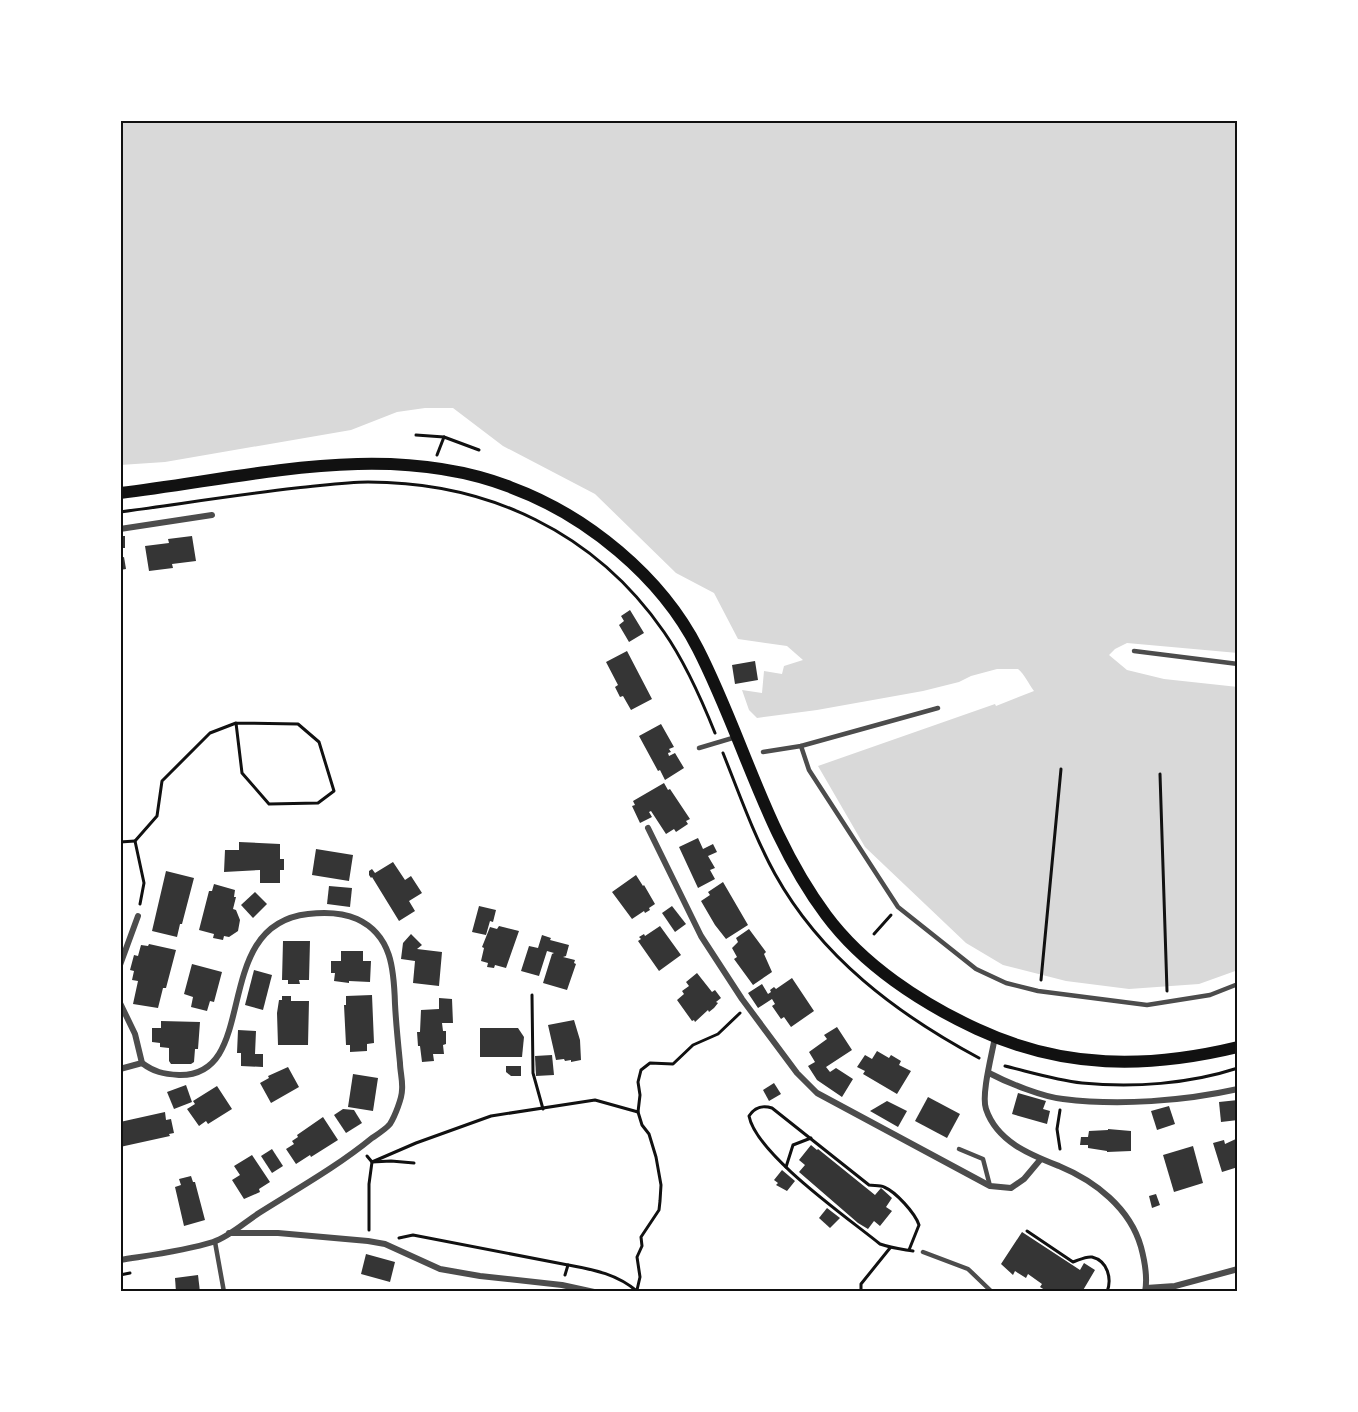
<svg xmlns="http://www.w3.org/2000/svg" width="1358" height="1412" font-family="'Nunito Sans',sans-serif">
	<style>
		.water { fill: #d9d9d9 }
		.building { fill: #353535 }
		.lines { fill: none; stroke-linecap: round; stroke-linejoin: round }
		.path { stroke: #111; stroke-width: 3 }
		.service { stroke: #4c4c4c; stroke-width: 4.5 }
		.minor { stroke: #4c4c4c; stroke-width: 6 }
		.secondary { stroke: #111; stroke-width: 12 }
		.neatline { fill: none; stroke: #111; stroke-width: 2 }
	</style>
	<rect width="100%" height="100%" fill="#fff"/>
	<path class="water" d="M 120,120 L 1238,120 L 1238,653 L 1127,643 L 1115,649 L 1109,655 L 1127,670 L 1164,679 L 1238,687 L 1238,970 L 1199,984 L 1129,989 L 1066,981 L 1003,965 L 966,943 L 865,847 L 818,766 L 995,704 L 996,706 L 1034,691 C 1028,683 1025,675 1018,669 L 997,669 L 971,676 L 959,682 L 923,691 L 817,710 L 757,718 L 749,710 L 742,690 L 762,693 L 764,671 L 782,674 L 784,666 L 803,660 L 787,646 L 738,639 L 714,593 L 676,573 L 595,494 L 503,446 L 453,408 L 425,408 L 397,412 L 351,430 L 165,462 L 120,465 Z"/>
	<g class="building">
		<rect x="120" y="536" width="5" height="12"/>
		<polygon points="192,536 196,561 172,564 173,568 149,571 145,546 169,543 168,539"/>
		<polygon points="124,557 126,569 120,570 120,558"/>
		<polygon points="630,610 644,633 629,642 619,625 624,621 621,616"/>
		<polygon points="627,651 652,699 631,710 623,696 620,697 615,687 618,685 606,662"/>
		<polygon points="755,661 758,680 735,684 732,665"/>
		<polygon points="661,724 674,747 669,749 671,752 668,753 669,756 675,753 684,768 665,780 660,770 658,771 639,736"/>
		<polygon points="664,783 668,790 670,789 690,819 686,821 688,824 676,832 674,829 666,834 651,811 649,812 652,817 640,823 632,806 635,805 633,801"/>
		<polygon points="698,838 703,849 713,844 717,852 708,856 715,868 710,870 715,879 698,888 679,847"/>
		<polygon points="239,842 280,844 280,859 284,859 284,870 280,870 280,883 260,883 260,870 224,872 225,850 239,850"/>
		<polygon points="316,849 353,855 349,881 312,875"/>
		<polygon points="393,862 405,880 411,876 422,893 409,901 415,911 399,921 372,877 371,878 369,875 369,871 372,869 375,873"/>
		<polygon points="166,871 194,878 182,924 180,924 177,937 152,931"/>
		<polygon points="636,875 643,886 644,885 655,904 649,908 650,910 645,913 644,911 632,919 612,892"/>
		<polygon points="723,882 748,925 726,939 715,925 701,901 710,895 708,892"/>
		<polygon points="214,884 235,890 234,897 236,897 233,909 236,910 240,920 238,931 229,937 224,936 223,940 213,938 214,934 199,930 209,891 212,891"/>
		<polygon points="329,886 352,888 350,907 327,904"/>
		<polygon points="255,892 267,904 253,918 241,905"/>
		<polygon points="479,906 496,910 493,922 490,921 486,935 472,932"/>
		<polygon points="672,906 686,924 675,932 662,913"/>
		<polygon points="499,926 519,931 506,968 495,965 494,968 487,967 488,963 481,961 484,948 482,947 490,927 497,929"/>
		<polygon points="660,926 681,955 659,971 638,941 641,939 639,937 644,934 645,936"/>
		<polygon points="749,929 766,952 764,954 772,972 753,985 734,959 737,957 732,948 738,942 736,938"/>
		<polygon points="411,934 422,945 417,949 442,952 439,986 413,983 415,961 401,959 403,943"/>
		<polygon points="542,935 551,938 550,940 569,945 566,956 563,957 575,960 574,963 576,964 567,990 543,983 552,954 554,953 547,951 539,976 521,971 529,946 538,948"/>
		<polygon points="283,941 310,941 309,980 299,980 300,984 288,984 288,980 282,980"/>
		<polygon points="149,944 176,950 166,988 163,988 158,1008 133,1004 138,981 132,980 134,971 130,970 134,955 138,956 141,945 148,946"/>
		<polygon points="341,951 363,951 363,961 371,961 370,982 349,981 349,983 334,981 335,973 331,973 331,961 341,961"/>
		<polygon points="192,964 222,972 214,1002 210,1001 207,1011 191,1007 193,997 184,994"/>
		<polygon points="254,970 272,975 263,1010 245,1005"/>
		<polygon points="697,973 712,992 715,990 721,998 716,1002 718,1003 714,1008 709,1012 708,1010 695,1022 694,1020 692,1021 677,1000 684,994 682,991 689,986 686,982"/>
		<polygon points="792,978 814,1011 791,1027 784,1017 781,1019 772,1006 775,1004 772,999 758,1008 748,993 762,984 768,994 771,992 770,990 774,987 776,989"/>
		<polygon points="372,995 374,1043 367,1044 367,1051 350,1052 350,1045 346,1045 344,1005 346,1005 346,996"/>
		<polygon points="282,996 291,996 291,1001 309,1001 308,1045 278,1045 277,1013 279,1000 282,1000"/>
		<polygon points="439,998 452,999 453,1023 442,1023 443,1031 446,1031 446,1044 443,1045 444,1054 433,1054 434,1061 422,1062 420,1046 418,1046 417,1032 420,1032 421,1010 439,1009"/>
		<polygon points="574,1020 580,1040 581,1060 571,1062 571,1060 565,1061 564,1059 556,1060 548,1025"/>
		<polygon points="161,1021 200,1022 198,1049 195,1049 194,1062 191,1064 171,1064 169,1061 169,1048 160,1047 160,1043 152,1042 152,1028 161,1028"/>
		<polygon points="837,1027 852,1050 826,1067 830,1072 836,1068 853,1079 842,1097 817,1080 808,1066 815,1062 809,1052 827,1039 824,1035"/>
		<polygon points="480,1028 518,1028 524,1037 522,1057 480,1057"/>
		<polygon points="238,1030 256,1031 255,1054 263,1054 263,1067 241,1066 241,1053 237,1053"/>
		<polygon points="877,1051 889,1058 891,1055 901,1061 899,1065 911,1071 897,1094 863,1074 865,1071 857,1067 865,1055 872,1059"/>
		<polygon points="552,1055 554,1075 536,1076 535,1056"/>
		<polygon points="506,1066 521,1066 521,1076 511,1076 506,1072"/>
		<polygon points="288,1067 299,1087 271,1103 260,1083 269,1078 268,1076"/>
		<polygon points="353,1074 378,1078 373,1111 348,1107"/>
		<polygon points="774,1083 781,1094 769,1101 763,1090"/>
		<polygon points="186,1085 192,1102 174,1109 167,1092"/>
		<polygon points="217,1086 232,1109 208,1124 206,1121 199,1126 187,1109 195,1104 193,1101"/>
		<polygon points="1018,1093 1046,1101 1043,1109 1050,1111 1047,1124 1012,1114"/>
		<polygon points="928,1097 960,1114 947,1138 915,1121"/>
		<polygon points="1238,1100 1238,1120 1221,1122 1219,1102"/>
		<polygon points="887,1101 907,1111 898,1127 870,1111"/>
		<polygon points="1169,1106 1175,1124 1157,1130 1151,1111"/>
		<polygon points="343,1109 354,1110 362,1123 346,1133 334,1115"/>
		<polygon points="165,1112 166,1120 171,1119 174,1133 169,1134 170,1136 120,1147 120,1122"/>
		<polygon points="323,1117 338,1140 311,1157 310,1155 296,1164 286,1149 294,1144 292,1141 298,1137 297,1135"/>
		<polygon points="1108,1129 1131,1131 1131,1151 1107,1152 1107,1151 1088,1148 1088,1145 1080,1145 1081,1137 1088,1137 1089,1131 1108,1130"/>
		<polygon points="1238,1138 1238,1167 1222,1172 1213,1143 1224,1140 1225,1144"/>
		<polygon points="811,1145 817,1150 818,1149 875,1195 881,1188 892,1198 886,1207 892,1211 880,1226 874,1221 868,1229 858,1223 799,1172 805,1165 799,1160"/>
		<polygon points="1193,1146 1203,1183 1174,1192 1163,1155"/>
		<polygon points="272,1149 283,1166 272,1173 261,1156"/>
		<polygon points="252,1155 270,1182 259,1189 260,1192 244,1199 232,1180 240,1175 234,1166"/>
		<polygon points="782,1170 795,1181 787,1191 776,1185 778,1183 774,1180"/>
		<polygon points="191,1176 193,1182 195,1182 205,1220 184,1226 175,1187 181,1185 179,1179"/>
		<polygon points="1156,1194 1160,1205 1152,1208 1149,1196"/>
		<polygon points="827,1208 840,1218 830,1228 819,1218"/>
		<polygon points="1022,1232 1080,1270 1084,1263 1095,1270 1082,1292 1053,1290 1048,1292 1040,1287 1042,1284 1028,1274 1026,1278 1015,1271 1013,1275 1001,1264"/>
		<polygon points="366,1254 395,1262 390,1282 361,1274"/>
		<polygon points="198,1275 200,1292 176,1292 175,1278"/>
	</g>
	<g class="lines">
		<g class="path">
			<polyline points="416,435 444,437 479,450"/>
			<polyline points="437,455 444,437"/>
			<path d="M 120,512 C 179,504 237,495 296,488 C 320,486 344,482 368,482 C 488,482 595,532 664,632 C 685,662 701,698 715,733"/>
			<path d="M 723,753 C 739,793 754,836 775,874 C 821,957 897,1014 979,1058"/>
			<polyline points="1160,774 1167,991"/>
			<polyline points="120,842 135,841"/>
			<polyline points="140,904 144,883 135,841 157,816 162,781 210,733 236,723 298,724 319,742 334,791 318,803 269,804 242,773 236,723"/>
			<polyline points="874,934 891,915"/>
			<polyline points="1041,980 1061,769"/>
			<polyline points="532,995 533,1073 543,1109"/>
			<path d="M 1005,1066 C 1030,1072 1056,1080 1082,1083 C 1133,1088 1189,1084 1238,1068"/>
			<polyline points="1060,1110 1057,1129 1060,1149"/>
			<polyline points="367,1156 372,1162 391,1161 414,1163"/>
			<polyline points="786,1167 793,1145 811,1138"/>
			<polyline points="369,1230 369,1184 372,1162 416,1143 491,1116 595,1100 638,1112"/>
			<path d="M 1027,1231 L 1073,1262 C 1079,1260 1086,1256 1092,1257 C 1108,1261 1112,1279 1107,1292"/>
			<polyline points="399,1238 413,1235 568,1265"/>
			<path d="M 909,1250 L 919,1225 C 915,1213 896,1192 884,1187 C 880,1185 873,1186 869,1185 L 772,1108 C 762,1105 755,1107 749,1116 C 756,1154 848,1218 880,1244 C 891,1248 901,1249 913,1251"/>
			<polyline points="120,1275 130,1273"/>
			<path d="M 565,1275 L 568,1265 C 595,1270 617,1274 638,1292"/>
			<polyline points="637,1290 640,1277 637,1257 642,1246 641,1237 659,1210 660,1201 661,1185 656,1157 649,1134 642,1125 638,1112 640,1095 638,1082 641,1070 650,1063 673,1064 693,1045 718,1034 740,1013"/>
			<polyline points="1040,1291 1042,1292"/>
			<polyline points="861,1292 861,1284 890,1248"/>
		</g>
		<g class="service">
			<polyline points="1134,651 1238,664"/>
			<polyline points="801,746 809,770 898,907 976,969 1006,983 1038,991 1147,1005 1210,995 1238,984"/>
			<polyline points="699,748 736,737"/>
			<polyline points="763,752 801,746 938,708"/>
			<polyline points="959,1149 983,1159 990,1186"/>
			<polyline points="215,1242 224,1292"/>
			<polyline points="923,1252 968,1269 992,1292"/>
		</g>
		<g class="minor">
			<polyline points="120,529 212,515"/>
			<polyline points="648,828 701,936 742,999 797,1073 817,1093 990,1186 1011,1188 1024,1179 1040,1160"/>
			<polyline points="120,965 138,916"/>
			<path d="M 120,1003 L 135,1034 L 142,1063 C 154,1072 163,1074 179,1075 C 262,1077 208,925 308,914 C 325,912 341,912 357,919 C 392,935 394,970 395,1004 C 396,1024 398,1043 400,1063 C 400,1071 403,1081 402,1090 C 402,1098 395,1116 390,1124 C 386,1129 378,1134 372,1138 C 338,1166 297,1189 259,1213 C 245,1222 229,1237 213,1242 C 184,1251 151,1255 120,1260"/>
			<path d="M 995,1037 C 992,1054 981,1095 986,1109 C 997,1142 1031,1155 1059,1166 C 1095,1181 1130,1208 1141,1247 C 1145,1262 1148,1277 1145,1292"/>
			<polyline points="120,1069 142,1063"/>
			<path d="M 989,1073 C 1008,1083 1043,1097 1063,1099 C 1119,1106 1184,1101 1238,1089"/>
			<polyline points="229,1233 278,1233 368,1241 385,1244 440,1269 480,1276 562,1285 594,1292"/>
			<polyline points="1146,1288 1175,1286 1238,1269"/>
		</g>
		<path class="secondary" d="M 120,493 C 248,478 385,439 510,487 C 586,515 661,576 698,649 C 743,737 766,835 826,915 C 863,965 921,1003 977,1029 C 1063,1069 1147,1069 1238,1047"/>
	</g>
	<rect width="1358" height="1412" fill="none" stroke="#ffffff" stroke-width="243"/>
	<rect x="122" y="122" width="1114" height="1168" class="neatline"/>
</svg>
